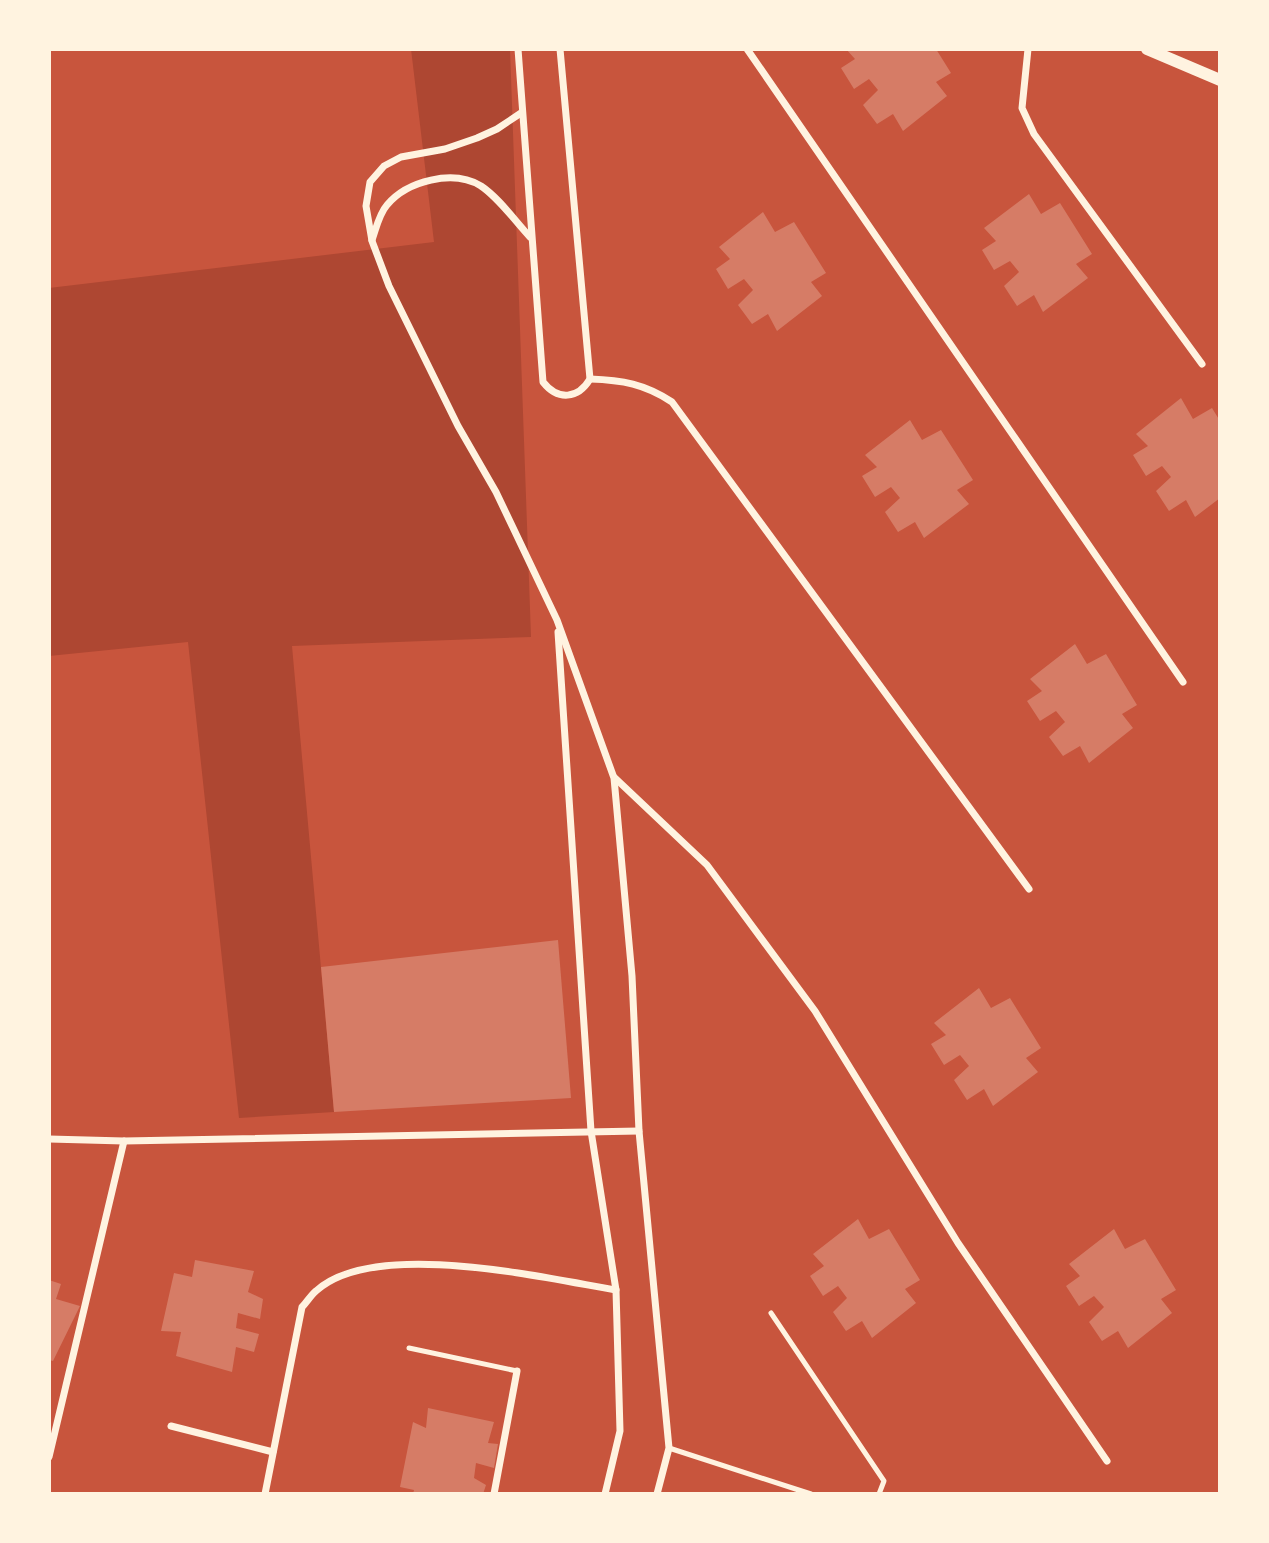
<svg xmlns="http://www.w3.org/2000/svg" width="1269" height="1543" font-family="Manrope,sans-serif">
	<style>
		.green { fill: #ae4732 }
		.building { fill: #d67c66 }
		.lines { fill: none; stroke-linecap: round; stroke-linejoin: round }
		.service { stroke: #fff3e0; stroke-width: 5 }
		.minor { stroke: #fff3e0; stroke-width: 7 }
		.tertiary { stroke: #fff3e0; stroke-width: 12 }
	</style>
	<rect width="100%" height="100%" fill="#c8553d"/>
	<polygon class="green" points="411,49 510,49 531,637 292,646 334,1112 239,1118 188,642 49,656 49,288 434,242"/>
	<g class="building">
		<polygon points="846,49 936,49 951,73 936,82 947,96 903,131 893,114 877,124 863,105 878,90 869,79 854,89 841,68 855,59"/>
		<polygon points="1029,194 1041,214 1060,203 1092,254 1076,264 1088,278 1043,312 1034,295 1017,306 1004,286 1019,272 1010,261 994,270 982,250 996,241 984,228"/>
		<polygon points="763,212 775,232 794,222 826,273 811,282 822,296 777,331 768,314 752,324 738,305 753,290 744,279 728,289 716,269 730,259 719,247"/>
		<polygon points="1181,398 1193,419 1212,408 1220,421 1220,498 1195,517 1186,500 1169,511 1156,491 1171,477 1162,466 1146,476 1133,455 1148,446 1136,434"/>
		<polygon points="910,420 922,440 941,430 973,480 957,490 969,504 924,538 915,522 898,532 885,512 900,498 891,487 875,497 862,476 877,467 865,455"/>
		<polygon points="1075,644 1087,664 1106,654 1137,705 1122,714 1133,728 1089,763 1080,746 1063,756 1049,737 1065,722 1056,711 1040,721 1027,701 1042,691 1030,679"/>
		<polygon points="558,940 571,1098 334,1112 321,967"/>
		<polygon points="979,988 991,1008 1010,998 1041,1048 1026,1058 1038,1072 993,1106 984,1089 967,1100 954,1080 969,1066 960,1055 944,1065 931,1044 946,1035 934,1023"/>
		<polygon points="858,1219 869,1239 889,1229 920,1280 905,1289 916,1303 872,1338 862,1321 846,1331 833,1312 847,1298 838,1286 823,1296 810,1276 824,1266 813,1254"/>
		<polygon points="1114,1229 1125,1249 1145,1239 1176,1290 1161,1299 1172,1313 1128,1348 1118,1331 1102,1341 1089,1322 1104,1307 1094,1296 1079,1306 1066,1286 1080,1276 1069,1264"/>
		<polygon points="195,1260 254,1271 248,1292 263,1299 260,1319 238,1313 236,1328 259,1334 254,1352 236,1347 232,1372 176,1356 181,1332 161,1331 174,1273 192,1277"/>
		<polygon points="49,1280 61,1284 56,1299 80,1306 53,1361 49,1360"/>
		<polygon points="428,1408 494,1422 488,1443 498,1444 494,1468 476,1463 474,1478 486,1485 483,1494 413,1494 414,1490 400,1487 413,1422 426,1428"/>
	</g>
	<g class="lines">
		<g class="service">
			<polyline points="771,1313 884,1481 879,1494"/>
			<polyline points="409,1348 517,1371"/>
			<polyline points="669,1448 811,1494"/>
		</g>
		<g class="minor">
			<path d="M 518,49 L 543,382 C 558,401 578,399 590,379 L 560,49"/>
			<polyline points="747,49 1183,682"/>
			<polyline points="1028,49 1022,108 1034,134 1202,364"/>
			<polyline points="521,113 497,129 477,138 445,149 401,157 384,166 370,182 366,206 372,241 389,286 458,426 496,492 557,620 614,778 632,976 639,1131 669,1448 657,1494"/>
			<path d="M 372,240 C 376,229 379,214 387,205 C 407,181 453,169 481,186 C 499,198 515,221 530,237"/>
			<path d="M 590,379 C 622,380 645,384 672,402 L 1029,889"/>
			<polyline points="558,632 591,1131 616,1290 620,1431 605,1494"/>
			<polyline points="615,778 707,865 815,1011 958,1243 1107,1461"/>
			<polyline points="49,1139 124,1141 639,1131"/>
			<polyline points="171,1426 273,1452"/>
			<polyline points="49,1457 124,1141"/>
			<path d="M 265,1494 L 302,1307 C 307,1302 311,1295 316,1291 C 374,1238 544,1278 616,1290"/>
			<polyline points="494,1494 517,1371"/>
		</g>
		<polyline class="tertiary" points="1147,49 1220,80"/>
	</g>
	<rect width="1269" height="1543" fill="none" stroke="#fff3e0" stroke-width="102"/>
</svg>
